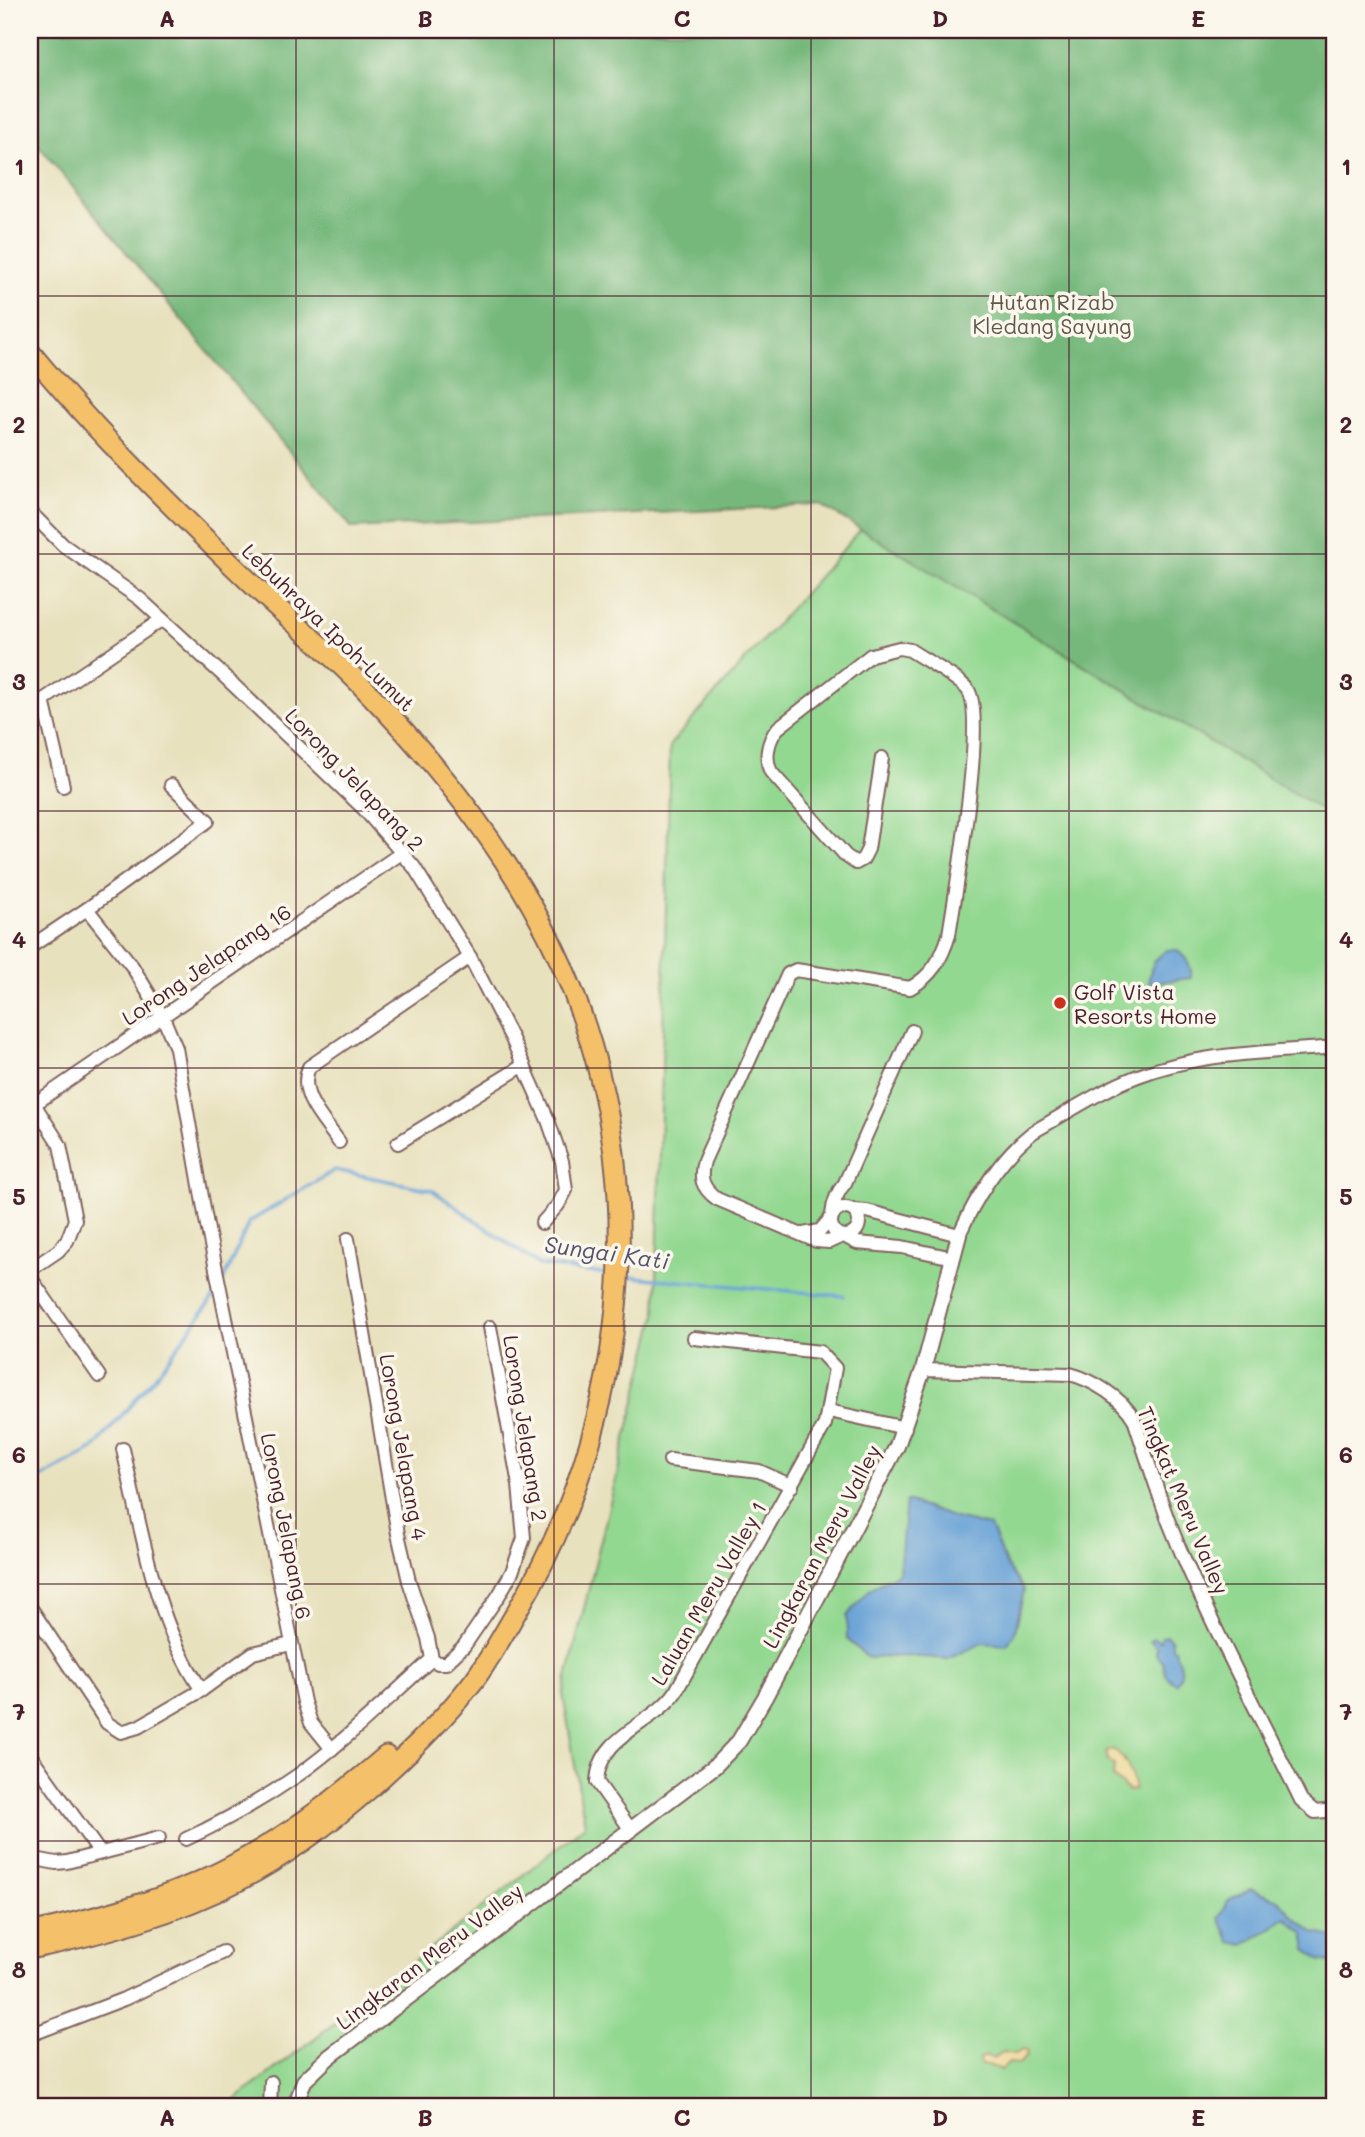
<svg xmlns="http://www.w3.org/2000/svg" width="1365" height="2137" font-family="Mali,sans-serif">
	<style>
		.green { fill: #93d891; stroke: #6e7c5e; stroke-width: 2 }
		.forest { fill: #76b87b; stroke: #606c53; stroke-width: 2 }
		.sand { fill: #eeda9e; stroke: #9c7c64; stroke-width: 2 }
		.water { fill: #66a1d6; stroke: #586080; stroke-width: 2 }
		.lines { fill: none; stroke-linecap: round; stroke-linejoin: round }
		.stream { stroke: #66a1d6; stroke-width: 3.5 }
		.minor-casing { stroke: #81635e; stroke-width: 16 }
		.tertiary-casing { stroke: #81635e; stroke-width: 18 }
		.trunk-casing { stroke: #81635e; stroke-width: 23 }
		.minor { stroke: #fff; stroke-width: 12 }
		.tertiary { stroke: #fff; stroke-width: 14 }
		.trunk { stroke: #f4c16a; stroke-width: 19 }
		.grid { fill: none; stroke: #4a1f2b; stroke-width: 2; stroke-opacity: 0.55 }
		.poi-dot { fill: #c8321e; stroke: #fbf7ec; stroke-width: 2.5 }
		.labels { text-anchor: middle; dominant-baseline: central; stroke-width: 7; stroke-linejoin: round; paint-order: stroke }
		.park-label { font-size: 21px; fill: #60564a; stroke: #fbf7ec }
		.street-label { font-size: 21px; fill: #4a1f2b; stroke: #fbf7ec }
		.poi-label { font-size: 21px; fill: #4a1f2b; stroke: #fbf7ec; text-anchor: start }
		.water-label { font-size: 23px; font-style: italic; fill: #55536f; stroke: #fbf7ec }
		.neatline { fill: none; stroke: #4a1f2b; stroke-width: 2.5 }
		.grid-label { font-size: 23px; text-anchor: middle; font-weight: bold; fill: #4a1f2b }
	</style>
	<rect width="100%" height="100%" fill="#fbf7ec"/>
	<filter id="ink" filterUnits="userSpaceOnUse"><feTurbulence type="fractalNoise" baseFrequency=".0143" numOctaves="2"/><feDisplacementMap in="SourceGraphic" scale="14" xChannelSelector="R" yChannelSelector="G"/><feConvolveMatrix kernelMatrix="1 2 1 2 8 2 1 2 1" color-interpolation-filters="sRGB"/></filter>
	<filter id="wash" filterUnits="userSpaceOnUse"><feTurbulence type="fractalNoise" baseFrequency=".00686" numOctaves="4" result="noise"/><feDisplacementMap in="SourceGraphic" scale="28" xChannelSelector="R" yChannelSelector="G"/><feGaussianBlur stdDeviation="1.57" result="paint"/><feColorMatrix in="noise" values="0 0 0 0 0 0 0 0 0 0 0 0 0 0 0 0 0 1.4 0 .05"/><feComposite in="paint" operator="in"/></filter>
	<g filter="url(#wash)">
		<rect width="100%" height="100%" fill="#e8e1be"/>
		<polygon class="green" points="861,529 1317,807 1335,820 1335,2107 226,2107 461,1925 585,1825 563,1694 656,1316 670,745"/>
		<polygon class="forest" points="30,30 1335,30 1335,820 1317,807 821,505 352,528 30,135"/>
		<g class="sand">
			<path d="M 1113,1749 C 1126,1757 1132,1774 1135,1789 L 1129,1791 L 1113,1777 L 1114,1765 L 1108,1760 L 1106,1752 Z"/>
			<polygon points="1022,2050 1027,2051 1026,2056 1019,2064 1009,2063 1001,2070 988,2065 981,2065 979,2059 985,2056 993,2058 1003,2052 1015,2054"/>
		</g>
		<g class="water">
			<path d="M 1167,950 L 1177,950 C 1187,959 1192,964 1191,978 L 1149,983 C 1150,967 1153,960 1167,950 Z"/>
			<polygon points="906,1501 955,1518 990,1526 1006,1564 1024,1590 1015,1632 1007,1645 982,1643 948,1659 908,1656 868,1658 847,1639 847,1616 870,1589 899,1573"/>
			<path d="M 1166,1635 L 1172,1640 L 1172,1647 L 1176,1650 L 1176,1655 C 1183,1664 1183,1675 1176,1684 L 1166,1676 L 1163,1662 L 1156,1654 L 1157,1647 L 1150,1641 L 1153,1638 L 1160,1641 L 1162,1636 Z"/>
			<polygon points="1250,1889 1279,1900 1292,1916 1315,1933 1335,1937 1335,1963 1319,1960 1307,1949 1304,1933 1286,1918 1244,1945 1230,1942 1219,1918 1228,1901"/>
		</g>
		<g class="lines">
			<g class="stream">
				<polyline points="623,1276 844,1296"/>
				<polyline points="223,1281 249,1222 335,1170 432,1190 539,1265 612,1275"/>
				<polyline points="30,1484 93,1449 159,1372 216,1294"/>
			</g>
		</g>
	</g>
	<g filter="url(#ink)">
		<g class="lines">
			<defs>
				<g id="minor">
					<polyline points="30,512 63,545 140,599 224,676 364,809 414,867 470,957 512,1039 548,1120 562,1161 566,1190 558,1205 542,1223"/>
					<polyline points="43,700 63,786"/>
					<polyline points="30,709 161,620"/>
					<polyline points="87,909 208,821 171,785"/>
					<polyline points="30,947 87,909 132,966 163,1017 176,1048 206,1220 304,1702 311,1723 332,1749"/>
					<polyline points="30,1107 403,852"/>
					<path d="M 339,1142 C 324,1120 297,1095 309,1067 L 470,957"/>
					<polyline points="398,1143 524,1065"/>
					<circle cx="845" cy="1222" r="14"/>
					<path d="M 854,1210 L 867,1211 L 959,1235 C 976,1197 1000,1158 1033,1132 C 1067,1113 1101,1090 1138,1076 C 1201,1052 1269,1053 1335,1047"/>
					<path d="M 832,1215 C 833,1203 837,1192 845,1183 L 912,1031"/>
					<polyline points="803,1234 820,1231 831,1218"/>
					<path d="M 842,1236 L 829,1242 L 816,1241 L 717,1199 C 702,1188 699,1178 704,1161 L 788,974 L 796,970 L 910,988 C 932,976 942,958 949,935 C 955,895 987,717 968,690 C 959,678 923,659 910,650 L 899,648 L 871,655 L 778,728 C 768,740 764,758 771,772 L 846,856 L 856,863 L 863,859 L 868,849 L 882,758"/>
					<polyline points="844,1236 857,1243 902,1247 953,1258"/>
					<polyline points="348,1239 398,1534 409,1581 428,1638 432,1659"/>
					<polyline points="30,1270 58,1251 67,1241 75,1220 60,1145 34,1104"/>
					<polyline points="30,1277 99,1376"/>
					<path d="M 923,1370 L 1070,1374 C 1093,1380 1122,1398 1134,1419 C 1145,1453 1156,1487 1168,1520 C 1206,1616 1256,1708 1301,1800 L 1315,1812 L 1335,1810"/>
					<polyline points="829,1411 905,1428"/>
					<path d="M 123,1449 C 141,1528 155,1623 202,1690"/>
					<polyline points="670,1460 759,1471 792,1486"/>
					<polyline points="30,1607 107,1723 121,1732 138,1727 202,1690 253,1653 291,1644"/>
					<polyline points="432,1659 438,1663 446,1663 464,1646 499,1595 512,1572 524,1538 519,1485 490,1327"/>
					<polyline points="30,1755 100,1853"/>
					<path d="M 631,1830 L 597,1782 C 599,1735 651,1726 675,1693 L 825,1424 L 835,1368 L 820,1352 L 694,1338"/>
					<path d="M 186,1839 C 225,1821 262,1800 298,1775 C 346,1741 388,1698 432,1659"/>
					<polyline points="30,1858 56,1863 67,1862 159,1838"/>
					<polyline points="30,2035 124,1999 223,1952"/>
					<polyline points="270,2107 271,2082"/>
				</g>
				<polyline id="tertiary" points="295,2107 304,2081 329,2057 715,1766 739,1741 765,1697 897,1446 923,1370 959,1235"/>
				<g id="trunk">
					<path d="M 30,352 C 99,436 178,513 256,588 C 292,622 331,653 365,689 C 428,754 487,827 532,906 C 657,1125 644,1396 517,1611 C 503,1635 489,1661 472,1683 C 442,1722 405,1756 369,1789 C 330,1823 286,1856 240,1880 C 175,1914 101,1934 30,1949"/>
					<path d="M 30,1933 C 100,1917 170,1899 233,1865 C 288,1836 340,1796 386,1756"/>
				</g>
			</defs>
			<use href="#minor" class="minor-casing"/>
			<use href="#tertiary" class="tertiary-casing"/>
			<use href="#trunk" class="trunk-casing"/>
			<use href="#minor" class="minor"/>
			<use href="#tertiary" class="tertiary"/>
			<use href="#trunk" class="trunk"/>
		</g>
	</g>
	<path class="grid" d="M 296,30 L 296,2107M 554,30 L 554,2107M 811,30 L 811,2107M 1069,30 L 1069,2107M 30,296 L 1335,296M 30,554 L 1335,554M 30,811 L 1335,811M 30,1068 L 1335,1068M 30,1326 L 1335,1326M 30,1584 L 1335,1584M 30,1841 L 1335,1841"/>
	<circle class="poi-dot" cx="1060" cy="1003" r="7"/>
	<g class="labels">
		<g class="park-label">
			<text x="1052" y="301">Hutan Rizab<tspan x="1052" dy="24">Kledang Sayung</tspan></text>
		</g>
		<g class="street-label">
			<text transform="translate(329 627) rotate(44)">Lebuhraya Ipoh-Lumut</text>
			<text transform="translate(355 779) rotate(46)">Lorong Jelapang 2</text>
			<text transform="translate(206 964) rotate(-34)">Lorong Jelapang 16</text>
			<text transform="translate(526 1428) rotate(81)">Lorong Jelapang 2</text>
			<text transform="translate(404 1447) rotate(80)">Lorong Jelapang 4</text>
			<text transform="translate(1184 1500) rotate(67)">Tingkat Meru Valley</text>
			<text transform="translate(287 1526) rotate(79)">Lorong Jelapang 6</text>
			<text transform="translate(821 1546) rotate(-62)">Lingkaran Meru Valley</text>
			<text transform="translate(708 1593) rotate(-60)">Laluan Meru Valley 1</text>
			<text transform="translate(429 1956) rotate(-37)">Lingkaran Meru Valley</text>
		</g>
		<g class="poi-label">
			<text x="1074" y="991">Golf Vista<tspan x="1074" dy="24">Resorts Home</tspan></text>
		</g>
		<g class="water-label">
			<text transform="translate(607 1252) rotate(8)">Sungai Kati</text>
		</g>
	</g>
	<rect width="1365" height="2137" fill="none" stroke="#fbf7ec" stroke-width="77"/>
	<rect x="38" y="38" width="1288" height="2060" class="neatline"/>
	<g class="grid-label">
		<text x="167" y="27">A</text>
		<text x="425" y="27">B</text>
		<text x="682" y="27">C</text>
		<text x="940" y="27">D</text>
		<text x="1198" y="27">E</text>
		<text x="19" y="175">1</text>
		<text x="1346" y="175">1</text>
		<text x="19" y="433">2</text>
		<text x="1346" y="433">2</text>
		<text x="19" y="690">3</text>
		<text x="1346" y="690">3</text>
		<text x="19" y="948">4</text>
		<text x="1346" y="948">4</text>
		<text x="19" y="1205">5</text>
		<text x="1346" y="1205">5</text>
		<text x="19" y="1463">6</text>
		<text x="1346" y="1463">6</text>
		<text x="19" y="1720">7</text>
		<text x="1346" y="1720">7</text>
		<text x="19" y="1978">8</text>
		<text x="1346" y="1978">8</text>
		<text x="167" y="2126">A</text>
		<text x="425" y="2126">B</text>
		<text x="682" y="2126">C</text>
		<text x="940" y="2126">D</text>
		<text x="1198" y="2126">E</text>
	</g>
</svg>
